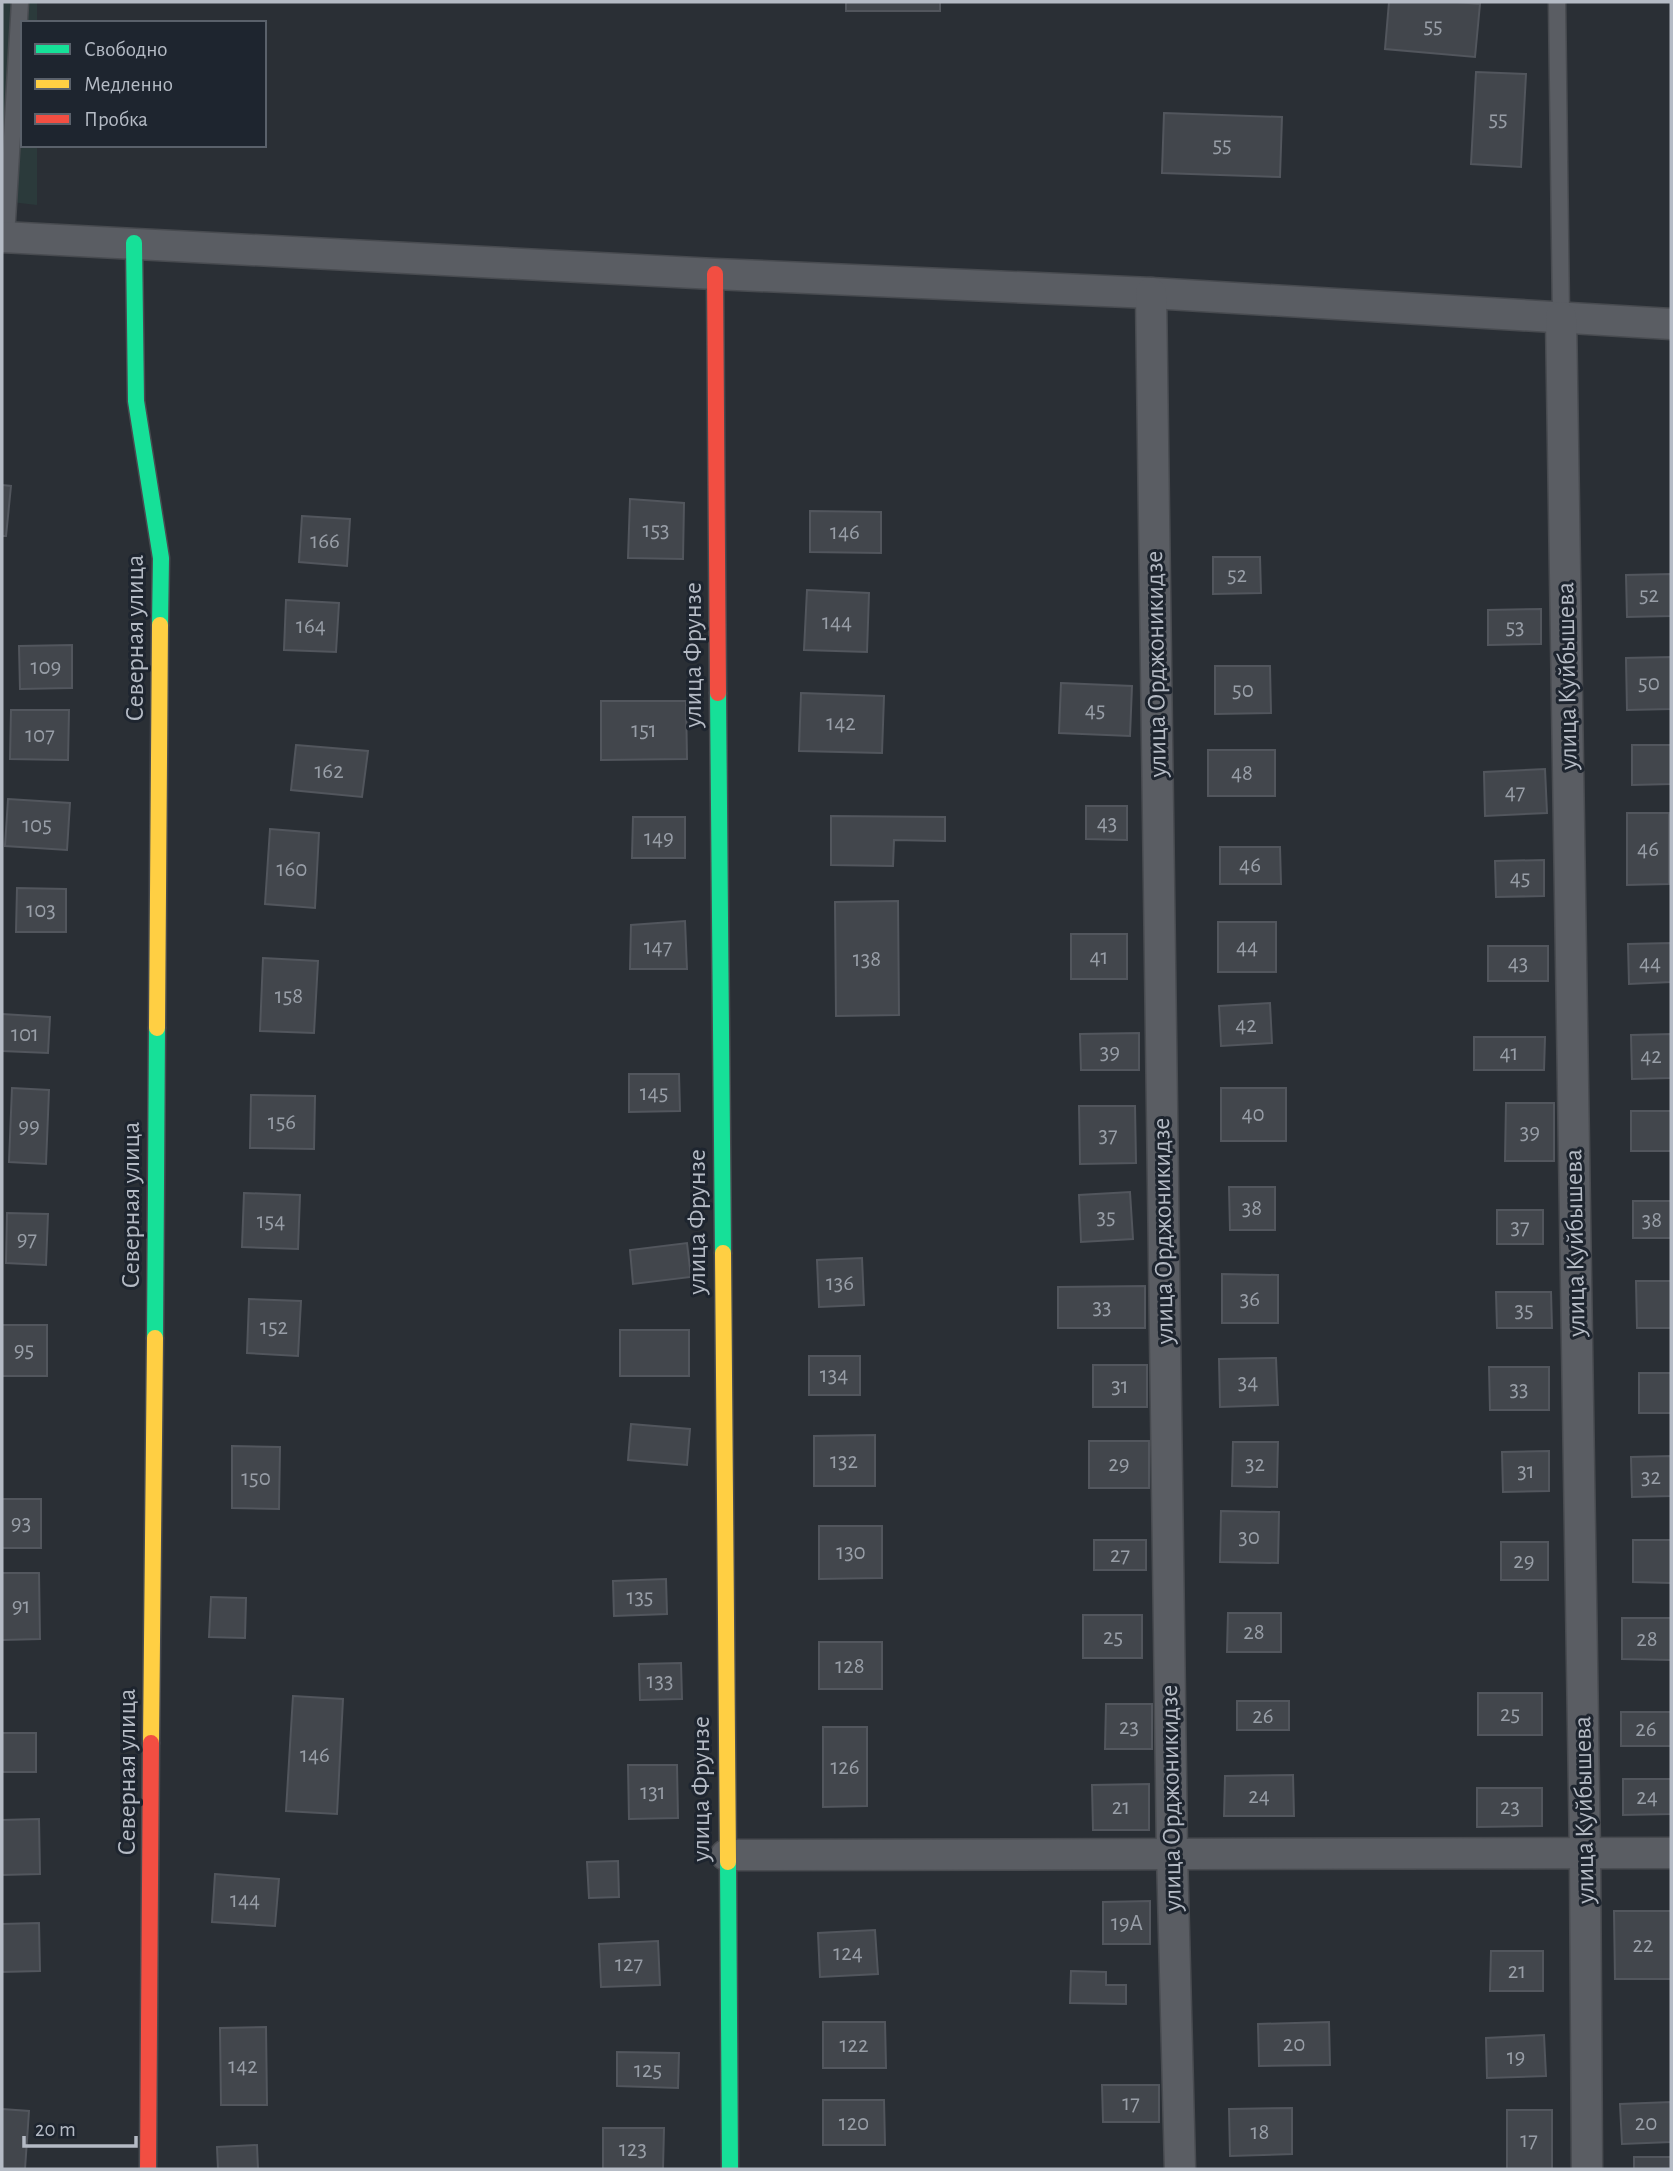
<svg xmlns="http://www.w3.org/2000/svg" width="1673" height="2171" font-family="'Alegreya Sans',sans-serif">
	<style>
		.green { fill: #2b3a3b }
		.building { fill: #42464c; stroke: #52565d; stroke-width: 2 }
		.lines { fill: none; stroke-linecap: round; stroke-linejoin: round }
		.lane-casing { stroke: #484b50; stroke-width: 19 }
		.street-casing { stroke: #484b50; stroke-width: 33 }
		.fast-casing { stroke: #484b50; stroke-width: 19 }
		.slow-casing { stroke: #484b50; stroke-width: 19 }
		.jam-casing { stroke: #484b50; stroke-width: 19 }
		.lane { stroke: #5a5d63; stroke-width: 16 }
		.street { stroke: #5a5d63; stroke-width: 30 }
		.fast { stroke: #16e098; stroke-width: 16 }
		.slow { stroke: #ffcf43; stroke-width: 16 }
		.jam { stroke: #f24e42; stroke-width: 16 }
		.labels { text-anchor: middle; dominant-baseline: central; stroke-width: 6; stroke-linejoin: round; paint-order: stroke }
		.number-label { font-size: 23px; fill: #989ea7 }
		.street-label { font-size: 26px; fill: #b5bbc5; stroke: #1e252f }
	</style>
	<rect width="100%" height="100%" fill="#2a2f35"/>
	<polygon class="green" points="2,2 37,2 37,23 23,23 23,145 37,145 37,205 2,201"/>
	<g class="building">
		<rect x="846" y="2" width="94" height="9"/>
		<polygon points="1389,2 1456,2 1480,4 1475,57 1385,49"/>
		<polygon points="1476,72 1526,74 1521,167 1471,164"/>
		<polygon points="1164,113 1282,117 1280,177 1162,173"/>
		<polygon points="2,485 11,486 6,536 2,536"/>
		<polygon points="630,499 684,503 683,559 628,558"/>
		<polygon points="810,511 881,512 881,553 810,552"/>
		<polygon points="302,516 350,519 347,566 299,562"/>
		<polygon points="1213,557 1260,557 1261,593 1213,594"/>
		<polygon points="1671,574 1671,616 1627,617 1626,575"/>
		<polygon points="807,590 869,593 867,652 804,650"/>
		<polygon points="286,600 339,603 336,652 284,650"/>
		<polygon points="1541,609 1541,644 1488,645 1488,610"/>
		<polygon points="72,645 72,688 20,689 19,646"/>
		<polygon points="1671,657 1671,709 1627,710 1626,658"/>
		<polygon points="1215,666 1270,666 1271,713 1215,714"/>
		<polygon points="1061,683 1132,686 1130,736 1059,733"/>
		<polygon points="801,693 884,696 882,753 799,751"/>
		<polygon points="601,701 686,701 687,759 601,760"/>
		<polygon points="11,710 69,710 68,760 10,759"/>
		<polygon points="296,745 368,751 362,797 291,790"/>
		<polygon points="1632,745 1671,745 1671,784 1632,785"/>
		<rect x="1208" y="750" width="67" height="46"/>
		<polygon points="1545,769 1547,813 1485,816 1484,772"/>
		<polygon points="8,799 70,803 67,850 5,846"/>
		<polygon points="1086,806 1127,806 1127,840 1086,839"/>
		<polygon points="1627,813 1669,813 1669,884 1627,885"/>
		<polygon points="831,816 945,817 945,841 894,840 893,866 831,865"/>
		<polygon points="633,817 685,817 685,858 632,858"/>
		<polygon points="270,829 319,833 315,908 265,904"/>
		<polygon points="1220,847 1280,847 1281,884 1220,884"/>
		<polygon points="1544,860 1544,896 1496,897 1495,861"/>
		<polygon points="17,888 66,889 66,932 16,932"/>
		<polygon points="898,901 899,1015 836,1016 835,902"/>
		<polygon points="685,921 687,969 630,969 631,925"/>
		<rect x="1218" y="922" width="58" height="50"/>
		<rect x="1071" y="934" width="56" height="45"/>
		<polygon points="1671,943 1671,982 1629,984 1628,944"/>
		<rect x="1488" y="946" width="60" height="35"/>
		<polygon points="263,958 318,961 314,1033 260,1031"/>
		<polygon points="1270,1003 1272,1043 1221,1046 1219,1006"/>
		<polygon points="2,1014 50,1017 48,1053 2,1051"/>
		<polygon points="1139,1033 1139,1070 1081,1070 1080,1034"/>
		<polygon points="1671,1034 1671,1078 1632,1079 1631,1035"/>
		<polygon points="1474,1037 1545,1037 1544,1070 1474,1070"/>
		<polygon points="629,1074 679,1074 680,1111 629,1112"/>
		<polygon points="12,1088 49,1090 46,1164 9,1162"/>
		<rect x="1221" y="1088" width="65" height="53"/>
		<polygon points="251,1095 315,1096 314,1149 250,1148"/>
		<polygon points="1506,1103 1554,1103 1554,1161 1505,1161"/>
		<polygon points="1079,1106 1135,1106 1136,1163 1080,1164"/>
		<rect x="1631" y="1111" width="40" height="40"/>
		<polygon points="1229,1187 1275,1187 1275,1230 1230,1230"/>
		<polygon points="1130,1192 1133,1239 1081,1242 1079,1195"/>
		<polygon points="244,1193 300,1195 298,1249 242,1247"/>
		<rect x="1633" y="1201" width="38" height="37"/>
		<rect x="1497" y="1210" width="46" height="34"/>
		<polygon points="7,1213 48,1214 46,1265 6,1263"/>
		<polygon points="687,1243 691,1277 633,1284 630,1250"/>
		<polygon points="862,1258 864,1305 819,1307 817,1260"/>
		<polygon points="1222,1274 1278,1275 1278,1323 1222,1323"/>
		<polygon points="1636,1281 1671,1281 1671,1328 1637,1328"/>
		<polygon points="1145,1286 1145,1328 1058,1328 1058,1287"/>
		<polygon points="1496,1292 1551,1292 1552,1328 1497,1328"/>
		<polygon points="249,1299 301,1301 298,1356 247,1353"/>
		<rect x="2" y="1325" width="45" height="51"/>
		<rect x="620" y="1330" width="69" height="46"/>
		<rect x="809" y="1356" width="51" height="39"/>
		<polygon points="1276,1358 1278,1405 1220,1407 1219,1359"/>
		<rect x="1093" y="1365" width="54" height="42"/>
		<polygon points="1489,1367 1549,1367 1549,1410 1490,1410"/>
		<rect x="1639" y="1373" width="32" height="40"/>
		<polygon points="631,1424 690,1429 687,1465 628,1460"/>
		<polygon points="875,1435 875,1486 814,1486 814,1436"/>
		<rect x="1089" y="1441" width="60" height="47"/>
		<polygon points="1233,1442 1278,1442 1277,1487 1232,1486"/>
		<polygon points="232,1446 280,1447 279,1509 232,1508"/>
		<polygon points="1549,1451 1549,1491 1503,1492 1502,1452"/>
		<polygon points="1671,1456 1671,1496 1632,1497 1631,1457"/>
		<rect x="2" y="1499" width="39" height="49"/>
		<polygon points="1221,1511 1279,1512 1278,1563 1220,1562"/>
		<polygon points="819,1526 882,1526 882,1578 819,1579"/>
		<rect x="1094" y="1540" width="52" height="30"/>
		<polygon points="1633,1540 1671,1540 1671,1583 1633,1582"/>
		<rect x="1501" y="1542" width="47" height="38"/>
		<polygon points="2,1573 39,1573 40,1639 2,1640"/>
		<polygon points="666,1579 667,1614 614,1616 613,1581"/>
		<polygon points="211,1597 246,1598 245,1638 209,1637"/>
		<polygon points="1228,1613 1281,1613 1281,1652 1227,1652"/>
		<rect x="1083" y="1615" width="59" height="43"/>
		<polygon points="1622,1618 1671,1618 1671,1660 1622,1659"/>
		<rect x="819" y="1642" width="63" height="47"/>
		<polygon points="681,1663 682,1699 640,1700 639,1664"/>
		<rect x="1478" y="1693" width="64" height="42"/>
		<polygon points="293,1696 343,1699 337,1814 286,1811"/>
		<rect x="1237" y="1701" width="52" height="29"/>
		<polygon points="1106,1704 1152,1704 1152,1749 1105,1749"/>
		<rect x="1621" y="1712" width="50" height="34"/>
		<polygon points="823,1727 867,1727 867,1806 823,1807"/>
		<rect x="2" y="1733" width="34" height="39"/>
		<polygon points="628,1765 677,1765 678,1818 629,1819"/>
		<polygon points="1293,1775 1294,1816 1224,1816 1225,1776"/>
		<polygon points="1623,1779 1671,1779 1671,1814 1623,1815"/>
		<polygon points="1149,1784 1149,1830 1093,1830 1092,1785"/>
		<polygon points="1477,1788 1542,1788 1542,1826 1477,1827"/>
		<polygon points="39,1819 40,1874 2,1875 2,1820"/>
		<polygon points="618,1861 619,1897 589,1898 587,1862"/>
		<polygon points="215,1874 279,1879 275,1926 212,1922"/>
		<polygon points="1150,1901 1150,1944 1103,1944 1103,1902"/>
		<polygon points="1614,1911 1671,1911 1671,1979 1615,1979"/>
		<polygon points="39,1923 40,1971 2,1972 2,1924"/>
		<polygon points="875,1930 878,1974 820,1977 818,1933"/>
		<polygon points="658,1941 660,1985 601,1987 599,1944"/>
		<polygon points="1491,1951 1543,1951 1543,1991 1490,1991"/>
		<polygon points="1071,1971 1106,1972 1106,1985 1126,1985 1126,2004 1070,2003"/>
		<polygon points="823,2022 885,2022 886,2068 823,2068"/>
		<polygon points="1329,2022 1330,2065 1259,2066 1258,2024"/>
		<polygon points="266,2027 267,2105 221,2105 220,2028"/>
		<polygon points="1544,2035 1546,2076 1487,2078 1486,2038"/>
		<polygon points="617,2052 679,2053 678,2088 617,2086"/>
		<polygon points="1102,2085 1159,2085 1159,2122 1103,2122"/>
		<polygon points="823,2100 884,2100 885,2145 823,2145"/>
		<polygon points="1671,2102 1671,2142 1622,2144 1620,2104"/>
		<polygon points="1292,2108 1292,2154 1230,2156 1229,2109"/>
		<polygon points="2,2109 29,2111 25,2169 2,2169"/>
		<rect x="1507" y="2110" width="45" height="59"/>
		<polygon points="603,2128 664,2128 663,2169 603,2169"/>
		<polygon points="257,2145 258,2169 218,2169 217,2147"/>
		<rect x="1634" y="2157" width="37" height="12"/>
	</g>
	<g class="lines">
		<defs>
			<g id="lane">
				<polyline points="1557,2 1561,317"/>
				<polyline points="6,237 20,2"/>
			</g>
			<g id="street">
				<polyline points="2,237 715,274 1151,293 1671,324"/>
				<polyline points="1151,293 1172,1853 1180,2169"/>
				<polyline points="1561,317 1585,1855 1587,2169"/>
				<polyline points="726,1855 1671,1853"/>
			</g>
			<g id="fast">
				<polyline points="134,243 136,401 161,558 160,625"/>
				<polyline points="718,693 723,1253"/>
				<polyline points="155,1338 157,1028"/>
				<polyline points="728,1862 730,2169"/>
			</g>
			<g id="slow">
				<polyline points="157,1028 160,625"/>
				<polyline points="723,1253 728,1862"/>
				<polyline points="151,1743 155,1338"/>
			</g>
			<g id="jam">
				<polyline points="715,274 718,693"/>
				<polyline points="148,2169 151,1743"/>
			</g>
		</defs>
		<use href="#lane" class="lane-casing"/>
		<use href="#street" class="street-casing"/>
		<use href="#fast" class="fast-casing"/>
		<use href="#slow" class="slow-casing"/>
		<use href="#jam" class="jam-casing"/>
		<use href="#lane" class="lane"/>
		<use href="#street" class="street"/>
		<use href="#fast" class="fast"/>
		<use href="#slow" class="slow"/>
		<use href="#jam" class="jam"/>
	</g>
	<g class="labels">
		<g class="number-label">
			<text x="1433" y="26">55</text>
			<text x="1498" y="119">55</text>
			<text x="1222" y="145">55</text>
			<text x="656" y="530">153</text>
			<text x="845" y="532">146</text>
			<text x="325" y="541">166</text>
			<text x="1237" y="575">52</text>
			<text x="1649" y="595">52</text>
			<text x="837" y="622">144</text>
			<text x="311" y="626">164</text>
			<text x="1515" y="627">53</text>
			<text x="46" y="667">109</text>
			<text x="1649" y="683">50</text>
			<text x="1243" y="690">50</text>
			<text x="1095" y="710">45</text>
			<text x="841" y="723">142</text>
			<text x="644" y="730">151</text>
			<text x="40" y="735">107</text>
			<text x="329" y="771">162</text>
			<text x="1242" y="773">48</text>
			<text x="1515" y="792">47</text>
			<text x="1107" y="823">43</text>
			<text x="37" y="825">105</text>
			<text x="659" y="838">149</text>
			<text x="1648" y="849">46</text>
			<text x="1250" y="865">46</text>
			<text x="292" y="869">160</text>
			<text x="1520" y="878">45</text>
			<text x="41" y="910">103</text>
			<text x="658" y="947">147</text>
			<text x="1247" y="947">44</text>
			<text x="1099" y="957">41</text>
			<text x="867" y="959">138</text>
			<text x="1518" y="963">43</text>
			<text x="1650" y="963">44</text>
			<text x="289" y="996">158</text>
			<text x="1246" y="1025">42</text>
			<text x="25" y="1034">101</text>
			<text x="1110" y="1052">39</text>
			<text x="1509" y="1053">41</text>
			<text x="1651" y="1056">42</text>
			<text x="654" y="1093">145</text>
			<text x="1253" y="1114">40</text>
			<text x="282" y="1122">156</text>
			<text x="29" y="1126">99</text>
			<text x="1530" y="1132">39</text>
			<text x="1108" y="1135">37</text>
			<text x="1252" y="1208">38</text>
			<text x="1106" y="1217">35</text>
			<text x="1652" y="1220">38</text>
			<text x="271" y="1221">154</text>
			<text x="1520" y="1227">37</text>
			<text x="27" y="1239">97</text>
			<text x="840" y="1283">136</text>
			<text x="1250" y="1299">36</text>
			<text x="1102" y="1307">33</text>
			<text x="1524" y="1310">35</text>
			<text x="274" y="1327">152</text>
			<text x="24" y="1350">95</text>
			<text x="834" y="1375">134</text>
			<text x="1248" y="1382">34</text>
			<text x="1120" y="1386">31</text>
			<text x="1519" y="1389">33</text>
			<text x="844" y="1461">132</text>
			<text x="1119" y="1464">29</text>
			<text x="1255" y="1464">32</text>
			<text x="1526" y="1471">31</text>
			<text x="1651" y="1477">32</text>
			<text x="256" y="1478">150</text>
			<text x="21" y="1523">93</text>
			<text x="1249" y="1537">30</text>
			<text x="851" y="1552">130</text>
			<text x="1120" y="1555">27</text>
			<text x="1524" y="1561">29</text>
			<text x="640" y="1597">135</text>
			<text x="21" y="1606">91</text>
			<text x="1254" y="1632">28</text>
			<text x="1113" y="1637">25</text>
			<text x="1647" y="1639">28</text>
			<text x="850" y="1666">128</text>
			<text x="660" y="1681">133</text>
			<text x="1510" y="1714">25</text>
			<text x="1263" y="1716">26</text>
			<text x="1129" y="1727">23</text>
			<text x="1646" y="1729">26</text>
			<text x="315" y="1755">146</text>
			<text x="845" y="1767">126</text>
			<text x="653" y="1792">131</text>
			<text x="1259" y="1796">24</text>
			<text x="1647" y="1797">24</text>
			<text x="1121" y="1807">21</text>
			<text x="1510" y="1807">23</text>
			<text x="245" y="1900">144</text>
			<text x="1127" y="1923">19А</text>
			<text x="1643" y="1945">22</text>
			<text x="848" y="1953">124</text>
			<text x="629" y="1964">127</text>
			<text x="1517" y="1971">21</text>
			<text x="1294" y="2044">20</text>
			<text x="854" y="2045">122</text>
			<text x="1516" y="2057">19</text>
			<text x="243" y="2066">142</text>
			<text x="648" y="2070">125</text>
			<text x="1131" y="2103">17</text>
			<text x="854" y="2123">120</text>
			<text x="1646" y="2123">20</text>
			<text x="1260" y="2132">18</text>
			<text x="1529" y="2140">17</text>
			<text x="633" y="2149">123</text>
		</g>
		<g class="street-label">
			<text transform="translate(135 638) rotate(-90)">Северная улица</text>
			<text transform="translate(693 655) rotate(-90)">улица Фрунзе</text>
			<text transform="translate(1156 664) rotate(-91)">улица Орджоникидзе</text>
			<text transform="translate(1567 676) rotate(-91)">улица Куйбышева</text>
			<text transform="translate(131 1205) rotate(-90)">Северная улица</text>
			<text transform="translate(697 1222) rotate(-90)">улица Фрунзе</text>
			<text transform="translate(1163 1231) rotate(-91)">улица Орджоникидзе</text>
			<text transform="translate(1575 1243) rotate(-91)">улица Куйбышева</text>
			<text transform="translate(127 1772) rotate(-90)">Северная улица</text>
			<text transform="translate(701 1789) rotate(-90)">улица Фрунзе</text>
			<text transform="translate(1171 1798) rotate(-91)">улица Орджоникидзе</text>
			<text transform="translate(1584 1810) rotate(-91)">улица Куйбышева</text>
		</g>
	</g>
	<rect width="1673" height="2171" fill="none" stroke="#b5bbc5" stroke-width="7"/>
	<rect x="21" y="21" width="245" height="126" fill="#1e252f" stroke="#5a616b" stroke-width="2"/>
	<rect x="35" y="44" width="35" height="10" fill="#16e098" stroke="#5a616b" stroke-width="2"/>
	<text x="84" y="56" font-size="21" fill="#b5bbc5">Свободно</text>
	<rect x="35" y="79" width="35" height="10" fill="#ffcf43" stroke="#5a616b" stroke-width="2"/>
	<text x="84" y="91" font-size="21" fill="#b5bbc5">Медленно</text>
	<rect x="35" y="114" width="35" height="10" fill="#f24e42" stroke="#5a616b" stroke-width="2"/>
	<text x="84" y="126" font-size="21" fill="#b5bbc5">Пробка</text>
	<path d="M24 2136v10h112v-10" fill="none" stroke="#b5bbc5" stroke-width="3.5"/>
	<text x="35" y="2136" font-size="21" fill="#b5bbc5" stroke="#1e252f" stroke-width="5" paint-order="stroke">20 m</text>
</svg>
